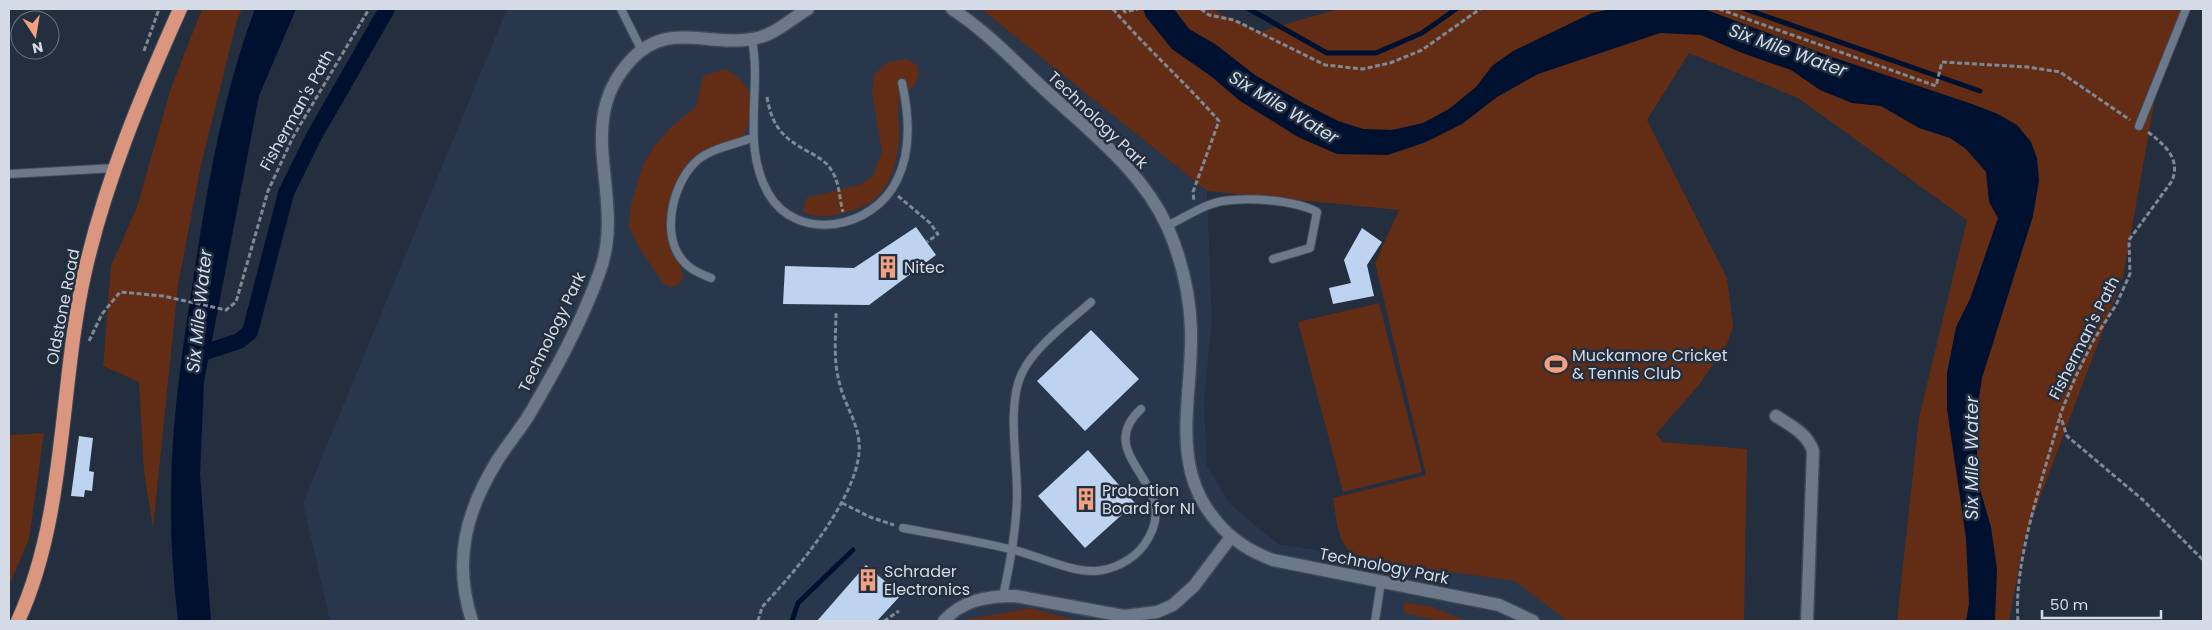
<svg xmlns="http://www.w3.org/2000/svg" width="2212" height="630" font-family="Poppins,sans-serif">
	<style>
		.built { fill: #28374c }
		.green { fill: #632c14 }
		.water { fill: #001130 }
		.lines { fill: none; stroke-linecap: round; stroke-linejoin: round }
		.stream { stroke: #001130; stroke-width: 5 }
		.canal { stroke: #001130; stroke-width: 16 }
		.building { fill: #bed3f0 }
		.service-casing { stroke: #404956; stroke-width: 10 }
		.minor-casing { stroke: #404956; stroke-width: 15 }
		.trunk-casing { stroke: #404956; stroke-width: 16 }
		.path { stroke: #7f8895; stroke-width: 3; stroke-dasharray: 5 2.5; stroke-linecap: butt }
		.service { stroke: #6b798b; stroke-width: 8 }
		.minor { stroke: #6b798b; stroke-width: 12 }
		.trunk { stroke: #da967e; stroke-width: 14 }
		.labels { text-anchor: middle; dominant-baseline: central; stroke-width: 5; stroke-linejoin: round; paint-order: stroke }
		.street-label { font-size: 16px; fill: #d4dbe6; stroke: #232e3e }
		.poi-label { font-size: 16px; fill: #d4dbe6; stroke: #232e3e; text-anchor: start }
		.water-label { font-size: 18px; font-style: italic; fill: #cedcee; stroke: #232e3e }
	</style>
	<rect width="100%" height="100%" fill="#232e3e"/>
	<polygon class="built" points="507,9 981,9 1207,191 1212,320 1204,401 1207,466 1230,504 1278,544 1515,581 1567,621 330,621 303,503"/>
	<g class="green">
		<polygon points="202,9 242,9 237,20 201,165 178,285 153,528 144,472 139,382 103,366 111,266 137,207 171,88"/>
		<path d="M 981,9 L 1211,9 L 1259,32 L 1338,9 L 2185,9 L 2159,77 L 2123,277 L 2024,540 L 2009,621 L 1897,621 L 1919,417 L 1967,220 L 1798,98 L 1689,53 L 1647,120 L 1727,278 L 1733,326 L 1727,344 L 1699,385 L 1656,434 L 1663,442 L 1747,449 L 1744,621 L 1567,621 L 1515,581 L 1373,561 C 1367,558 1359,557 1354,554 C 1337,545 1336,515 1333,498 L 1426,475 L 1375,263 L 1399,210 L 1207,191 Z"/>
		<path d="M 905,59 L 916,64 L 919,74 L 914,87 L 902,92 C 894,114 901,120 899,141 C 895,176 884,204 847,212 C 829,216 820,220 803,212 L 806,198 L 862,184 L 873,176 L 882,151 L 872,93 L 874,75 L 886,63 Z"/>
		<path d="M 725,69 L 739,78 L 752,95 L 751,116 L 743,138 C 731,144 715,150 706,158 C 663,195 673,230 683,278 L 678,285 L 670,287 L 663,283 L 640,249 L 629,227 L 631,204 L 643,165 L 654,146 L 672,126 L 696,107 L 703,76 Z"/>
		<polygon points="1379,303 1422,472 1343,492 1298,322"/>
		<polygon points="44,433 29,539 9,586 9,435"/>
		<polygon points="1404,602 1432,607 1466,621 1440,621 1404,613"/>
		<polygon points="1031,608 1078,621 957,621"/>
	</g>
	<g class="water">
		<path d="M 255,9 L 296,9 L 259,96 L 204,382 L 200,474 L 211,621 L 178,621 C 173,577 170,533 171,489 C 172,411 185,332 197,255 C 210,171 225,89 255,9 Z"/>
		<polygon points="1143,9 1174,9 1189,29 1215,44 1255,75 1303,103 1338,121 1363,129 1392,130 1423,123 1449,109 1476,87 1492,66 1513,51 1592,13 1612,9 1704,9 1832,57 1972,104 1998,114 2017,125 2031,142 2037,158 2039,181 2033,216 1982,378 1977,411 1977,479 1991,527 1997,569 1995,621 1966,621 1969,604 1966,538 1947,409 1947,373 1956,327 1970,299 1998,218 1989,202 1986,172 1966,149 1950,138 1919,128 1881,106 1852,103 1820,90 1791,70 1742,53 1701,35 1660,33 1538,74 1497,97 1462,124 1426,142 1388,155 1337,154 1298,137 1240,101 1212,77 1172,49 1146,17"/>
	</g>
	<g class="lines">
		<g class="stream">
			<polyline points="1249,9 1327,53 1376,53 1422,33 1456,9"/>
			<polyline points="1745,9 1980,91"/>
			<polyline points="792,621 798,603 853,550"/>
		</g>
		<polyline class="canal" points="194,356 239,341 250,332 286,193 314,136 387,9"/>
	</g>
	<g class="building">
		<polygon points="916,227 936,255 869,305 783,304 785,266 854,268"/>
		<polygon points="1362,228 1382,242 1367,265 1374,296 1333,304 1329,288 1351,283 1344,260"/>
		<polygon points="1091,330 1139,379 1085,431 1037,381"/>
		<polygon points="79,436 93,438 89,471 94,472 92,491 85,490 84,497 71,496"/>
		<polygon points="1088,450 1135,503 1085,548 1038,496"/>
		<polygon points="866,565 901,595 877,621 817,621"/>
	</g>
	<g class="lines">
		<defs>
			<g id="service">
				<polyline points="621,9 642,51"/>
				<path d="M 752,40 C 762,90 741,145 768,193 C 797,244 874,229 897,180 C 912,150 909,114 902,83"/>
				<polyline points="2139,126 2186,9"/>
				<polyline points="9,174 115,168"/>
				<path d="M 1167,226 C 1184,218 1204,204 1223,201 C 1248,197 1295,200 1317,212 L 1310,248 L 1273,259"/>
				<path d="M 711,278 C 699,273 688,269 680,257 C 661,230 674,179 699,159 C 713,148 736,144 752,138"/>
				<path d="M 903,528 C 940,535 978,541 1014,550 C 1038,556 1071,572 1095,571 C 1113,570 1133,560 1144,545 C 1188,485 1089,457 1141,409"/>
				<path d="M 1003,596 C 1010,563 1016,532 1017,498 C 1018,462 1006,406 1022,373 C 1034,347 1070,321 1091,302"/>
				<polyline points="1375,621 1381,582"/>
			</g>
			<g id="minor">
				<path d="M 952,9 C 986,31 1014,61 1043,88 C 1088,130 1142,170 1168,228 C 1182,261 1190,294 1191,330 C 1193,398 1168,466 1217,522 C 1232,540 1251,552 1273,560 L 1499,605 L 1533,621"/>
				<path d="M 1776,416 C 1791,426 1807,433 1813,451 L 1807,621"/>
				<path d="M 472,621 C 453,562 465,513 497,461 C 507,445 519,431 529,415 C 556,369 582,322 600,271 C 627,196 571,124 631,60 C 668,20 708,47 752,39 C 774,36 789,20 808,9"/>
				<path d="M 944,621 C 962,600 988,596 1015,596 L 1124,616 L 1157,612 L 1173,605 L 1194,586 L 1231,537"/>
			</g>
			<path id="trunk" d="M 18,621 C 67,514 59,385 85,271 C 106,179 142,94 180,9"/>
		</defs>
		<use href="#service" class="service-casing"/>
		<use href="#minor" class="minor-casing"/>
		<use href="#trunk" class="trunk-casing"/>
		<g class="path">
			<path d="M 1113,9 C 1146,48 1185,82 1219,121 L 1193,192 L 1194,201"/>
			<polyline points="1123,9 1125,12 1138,9"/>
			<polyline points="1201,9 1209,15 1234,20 1325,65 1363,69 1390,63 1422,50 1480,9"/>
			<polyline points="1719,9 1936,86 1942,62 2027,67 2060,72 2130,120"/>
			<polyline points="144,51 159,9"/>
			<path d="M 767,97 C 772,127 783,138 809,152 C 818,157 827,162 832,171 C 840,184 839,198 843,212"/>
			<path d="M 2148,132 C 2165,145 2181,159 2172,181 L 2129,240 L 2130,274 L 2116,305 L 2093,341 L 2075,378 L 2060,415 L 2067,436 L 2143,500 L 2203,560"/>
			<polyline points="898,196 930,223 938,234 927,242"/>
			<polyline points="89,341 102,314 120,292 163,296 226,310 236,302 268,191 293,137 369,9"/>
			<polyline points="842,503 870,517 894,525"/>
			<path d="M 758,621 L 762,607 C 795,572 864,492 859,442 C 857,420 843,402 839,381 C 833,359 836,334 836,312"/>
			<polyline points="884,621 899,611"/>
			<path d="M 2018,621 C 2013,561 2044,475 2060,416"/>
		</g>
		<use href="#service" class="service"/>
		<use href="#minor" class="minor"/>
		<use href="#trunk" class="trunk"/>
	</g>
	<defs>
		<symbol id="building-bare" viewBox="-9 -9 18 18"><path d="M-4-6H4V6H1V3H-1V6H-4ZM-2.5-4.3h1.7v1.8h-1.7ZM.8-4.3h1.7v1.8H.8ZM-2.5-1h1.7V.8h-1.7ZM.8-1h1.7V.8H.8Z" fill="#f2a080" stroke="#232e3e" stroke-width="2.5" paint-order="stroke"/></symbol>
		<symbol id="stadium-bare" viewBox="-9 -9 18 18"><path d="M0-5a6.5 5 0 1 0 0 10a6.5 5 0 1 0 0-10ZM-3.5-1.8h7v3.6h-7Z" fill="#f2a080" stroke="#232e3e" stroke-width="2.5" paint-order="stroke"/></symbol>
	</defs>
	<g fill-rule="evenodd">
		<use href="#building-bare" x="872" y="251" width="32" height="32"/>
		<use href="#stadium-bare" x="1540" y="348" width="32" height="32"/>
		<use href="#building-bare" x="1070" y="483" width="32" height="32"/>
		<use href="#building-bare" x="852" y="564" width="32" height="32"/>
	</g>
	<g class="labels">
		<g class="street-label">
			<text transform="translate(297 110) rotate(-61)">Fisherman's Path</text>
			<text transform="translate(1098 120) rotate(44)">Technology Park</text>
			<text transform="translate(63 307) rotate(-79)">Oldstone Road</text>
			<text transform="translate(552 332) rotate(-64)">Technology Park</text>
			<text transform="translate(2084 338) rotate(-63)">Fisherman's Path</text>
			<text transform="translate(1384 566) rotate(11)">Technology Park</text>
		</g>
		<g class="poi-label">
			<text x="904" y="267">Nitec</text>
			<text x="1572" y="355">Muckamore Cricket<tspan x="1572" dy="18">&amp; Tennis Club</tspan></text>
			<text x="1102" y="490">Probation<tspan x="1102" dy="18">Board for NI</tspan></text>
			<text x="884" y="571">Schrader<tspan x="884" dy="18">Electronics</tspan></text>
		</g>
		<g class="water-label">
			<text transform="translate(1788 50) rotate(20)">Six Mile Water</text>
			<text transform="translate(1284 107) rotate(31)">Six Mile Water</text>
			<text transform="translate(199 311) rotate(-84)">Six Mile Water</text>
			<text transform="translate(1971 458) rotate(-90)">Six Mile Water</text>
		</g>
	</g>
	<rect width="2212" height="630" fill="none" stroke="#d4dbe6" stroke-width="20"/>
	<g transform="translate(35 35) rotate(168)"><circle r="24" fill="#232e3e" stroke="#6a7381"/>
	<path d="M0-4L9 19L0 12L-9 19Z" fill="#f2a080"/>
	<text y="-8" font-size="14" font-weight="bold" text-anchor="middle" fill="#d4dbe6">N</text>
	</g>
	<path d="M2042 610v8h119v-8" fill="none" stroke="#d4dbe6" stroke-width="2.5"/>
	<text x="2050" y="610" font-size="15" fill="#d4dbe6" stroke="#232e3e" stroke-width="4" paint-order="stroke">50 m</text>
</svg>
